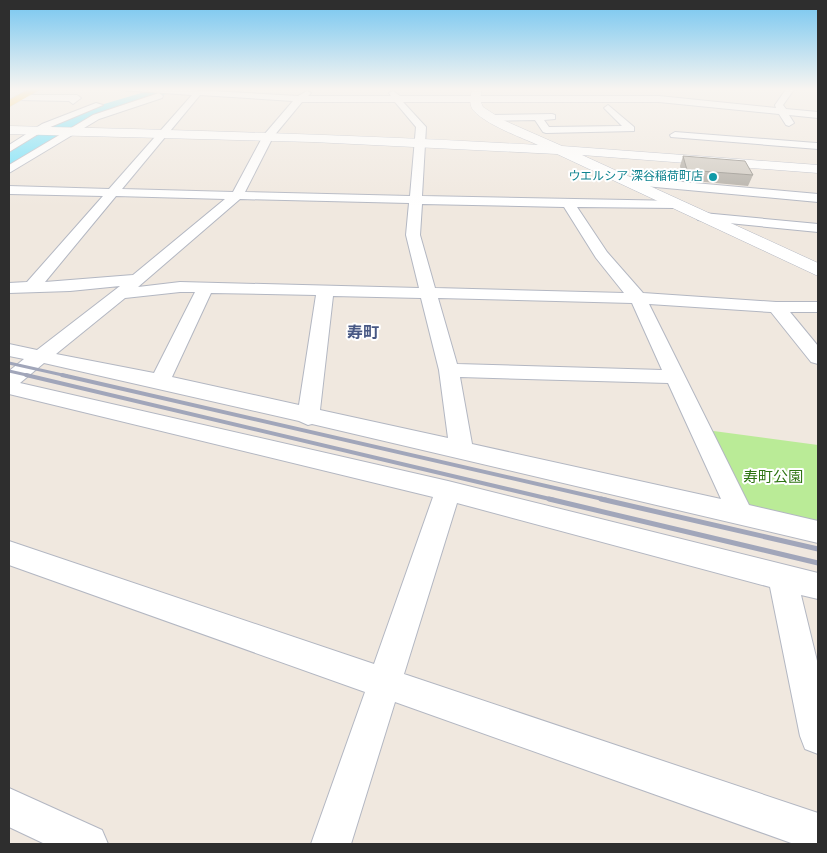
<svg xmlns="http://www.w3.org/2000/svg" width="827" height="853" font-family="Overpass,'Noto Sans JP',sans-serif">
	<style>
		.green { fill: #baeb97 }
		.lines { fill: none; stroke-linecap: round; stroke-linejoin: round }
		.river { fill: #69e0fb; fill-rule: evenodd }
		.minor-casing { stroke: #b3b7c2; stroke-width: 2 }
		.tertiary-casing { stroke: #b3b7c2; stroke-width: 1 }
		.primary-casing { stroke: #c9c9c9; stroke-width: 1 }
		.minor { fill: #fff; fill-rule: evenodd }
		.tertiary { fill: #fff; fill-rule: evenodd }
		.primary { fill: #ffca56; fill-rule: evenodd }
		.rail-far2 { stroke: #a1a6ba; stroke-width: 3 }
		.rail-far1 { stroke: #a1a6ba; stroke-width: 4 }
		.rail { stroke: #a1a6ba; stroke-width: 5 }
		.wall { fill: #b2ada5 }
		.building { fill: #cfc9c0; stroke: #918d86 }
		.culture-dot { fill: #0f9aa8; stroke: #fff; stroke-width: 2 }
		.labels { text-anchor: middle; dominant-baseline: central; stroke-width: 4; stroke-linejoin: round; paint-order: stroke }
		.far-culture-label { font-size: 12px; fill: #0d838f; stroke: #fff; text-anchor: end }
		.park-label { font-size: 15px; fill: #2f7513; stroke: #fff }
		.neighbourhood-label { font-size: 16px; font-weight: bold; fill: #485884; stroke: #fff }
	</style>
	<rect width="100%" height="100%" fill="#f0e8df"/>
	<polygon class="green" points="706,430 818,445 818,528 747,513"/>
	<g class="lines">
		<polygon class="river" points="158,88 178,88 176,91 87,118 15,163 9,164 9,152 77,112"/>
		<defs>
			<g id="minor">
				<path d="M 115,88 L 157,88 L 298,96 L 307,91 L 311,93 L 308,96 L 391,96 L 389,93 L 393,91 L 400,96 L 659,96 L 776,108 L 775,105 L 787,88 L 795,88 L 783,105 L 786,109 L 818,112 L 818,118 L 789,115 L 794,123 L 789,126 L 786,125 L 779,114 L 659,102 L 403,102 L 426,127 L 422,196 L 681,201 L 683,204 L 681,207 L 676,208 L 577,207 L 607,252 L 643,293 L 776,302 L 818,302 L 818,312 L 790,312 L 818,346 L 818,364 L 811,362 L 771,312 L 649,304 L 749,505 L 818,521 L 818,543 L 312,424 L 308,425 L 299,421 L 44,363 L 20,383 L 448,481 L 818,573 L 818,599 L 801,595 L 818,665 L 818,754 L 805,749 L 800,736 L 770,587 L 457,503 L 404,674 L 818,813 L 818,844 L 794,844 L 395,702 L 351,844 L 311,844 L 365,692 L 9,565 L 9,541 L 374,664 L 433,497 L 9,394 L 9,371 L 24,359 L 9,356 L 9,344 L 37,350 L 120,286 L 70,291 L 9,293 L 9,283 L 27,282 L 103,196 L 9,194 L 9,186 L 109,189 L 192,95 L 119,90 ZM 200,95 L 293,101 L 263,136 L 233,192 L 122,189 ZM 302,102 L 395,102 L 416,127 L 410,196 L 245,192 L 273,137 ZM 116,196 L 225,199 L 133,275 L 45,282 ZM 240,199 L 409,203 L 406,235 L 419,288 L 180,282 L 138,287 ZM 422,204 L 564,207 L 596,258 L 624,293 L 435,288 L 420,235 ZM 180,292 L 195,292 L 154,373 L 56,354 L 125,298 ZM 211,293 L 316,295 L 299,405 L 172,377 ZM 333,296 L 421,298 L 439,370 L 448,438 L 320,410 ZM 438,298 L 632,303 L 662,370 L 457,364 ZM 460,377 L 668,383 L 721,499 L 472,444 Z"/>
				<polygon points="159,93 163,96 162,98 99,119 9,173 9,165 93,115"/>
				<polygon points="20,95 77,95 81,98 73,104 69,101 17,100 17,96"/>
				<polygon points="96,103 103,105 48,128 9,152 9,145 42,124"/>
				<polygon points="608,105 634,127 634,131 546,133 543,132 535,120 491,121 486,118 491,115 552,114 555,115 555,119 544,120 549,127 622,126 604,108"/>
				<polygon points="675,132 816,143 818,143 818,149 671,137 670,135"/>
				<polygon points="627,177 818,194 818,202 623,184 621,181 623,178"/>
				<polygon points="703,213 818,224 818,232 698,220 696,217 698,214"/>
				<polygon points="9,788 102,830 108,844 45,844 9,827"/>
			</g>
			<path id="tertiary" d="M 472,88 L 482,88 L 480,100 L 483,107 L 503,120 L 562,146 L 818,165 L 818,173 L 582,155 L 818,263 L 818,276 L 557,154 L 313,142 L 9,134 L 9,126 C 185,130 362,135 538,145 C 520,137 487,125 474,111 C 468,105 471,96 472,88 Z"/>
			<polygon id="primary" points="31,88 43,88 9,107 9,100"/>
		</defs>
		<use href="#minor" class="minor-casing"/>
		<use href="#tertiary" class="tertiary-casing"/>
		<use href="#primary" class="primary-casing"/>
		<use href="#minor" class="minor"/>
		<use href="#tertiary" class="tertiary"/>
		<use href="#primary" class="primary"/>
		<g class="rail-far2">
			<polyline points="9,363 67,376"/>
			<polyline points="9,371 31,376"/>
		</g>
		<g class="rail-far1">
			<polyline points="26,375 554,500"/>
			<polyline points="62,375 607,500"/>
		</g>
		<g class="rail">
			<polyline points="549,499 818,563"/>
			<polyline points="601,499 818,549"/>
		</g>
	</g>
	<polygon class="wall" points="683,156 753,175 748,186 683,180 680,166"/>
	<polygon class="building" points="683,156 745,161 753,175 687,170"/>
	<linearGradient id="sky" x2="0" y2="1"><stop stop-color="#75c6f0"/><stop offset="0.43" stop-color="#f8f5f1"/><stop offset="1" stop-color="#f8f5f1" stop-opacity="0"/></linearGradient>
	<rect width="827" height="207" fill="url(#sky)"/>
	<circle class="culture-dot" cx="713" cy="177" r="5"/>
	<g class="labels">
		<g class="far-culture-label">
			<text x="703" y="177">ウエルシア 深谷稲荷町店</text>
		</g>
		<g class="park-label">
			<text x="773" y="478">寿町公園</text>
		</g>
		<g class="neighbourhood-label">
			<text x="363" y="334">寿町</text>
		</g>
	</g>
	<rect width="827" height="853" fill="none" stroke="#2e2e2e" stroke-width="20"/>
</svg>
